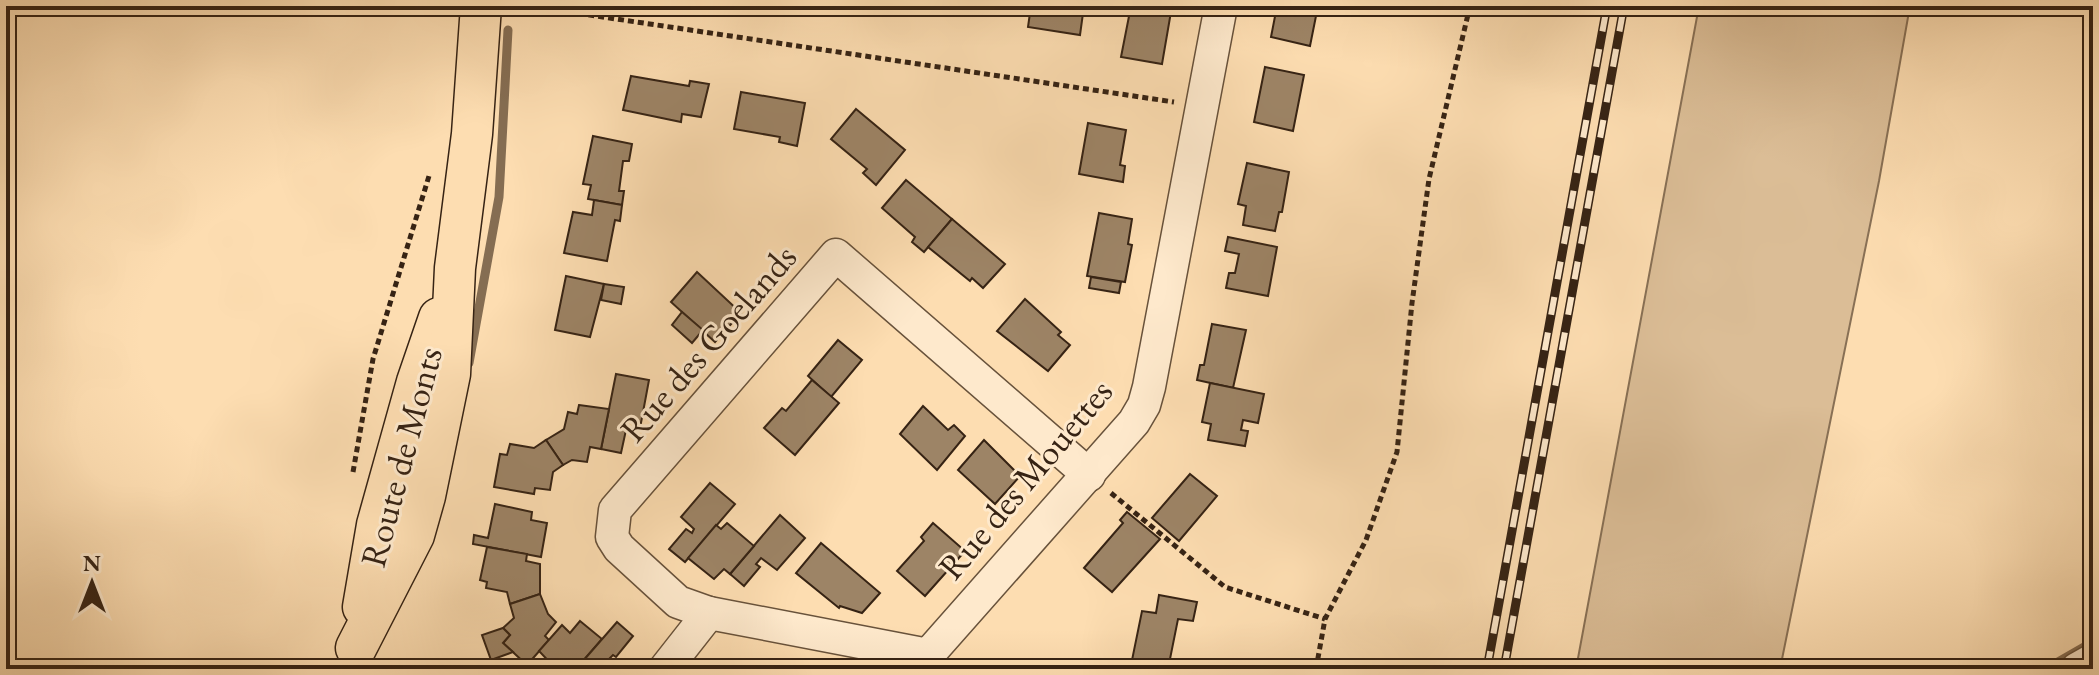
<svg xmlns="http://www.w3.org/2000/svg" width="2099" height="675" font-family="'EB Garamond',serif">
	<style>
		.green { fill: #dbbd96; stroke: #887055; stroke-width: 2 }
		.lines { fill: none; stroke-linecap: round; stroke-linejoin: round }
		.stream { stroke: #856d52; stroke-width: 9 }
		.building { fill: #9d8466; stroke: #362314; stroke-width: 2 }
		.minor-casing { stroke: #68523b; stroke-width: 35 }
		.major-casing { stroke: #362314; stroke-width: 43 }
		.path { stroke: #362314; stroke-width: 5; stroke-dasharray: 6 4; stroke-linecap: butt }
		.minor { stroke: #fee9cc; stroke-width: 32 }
		.major { stroke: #fdddb1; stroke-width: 40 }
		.rail-casing { stroke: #362314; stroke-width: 9 }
		.rail { stroke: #fee9cc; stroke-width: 6; stroke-dasharray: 18; stroke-linecap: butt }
		.labels { text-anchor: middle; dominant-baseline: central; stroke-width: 6; stroke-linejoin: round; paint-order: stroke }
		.street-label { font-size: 36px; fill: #362314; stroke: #fee9cc }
	</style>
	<rect width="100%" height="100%" fill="#fdddb1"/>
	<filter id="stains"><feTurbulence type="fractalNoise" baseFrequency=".0025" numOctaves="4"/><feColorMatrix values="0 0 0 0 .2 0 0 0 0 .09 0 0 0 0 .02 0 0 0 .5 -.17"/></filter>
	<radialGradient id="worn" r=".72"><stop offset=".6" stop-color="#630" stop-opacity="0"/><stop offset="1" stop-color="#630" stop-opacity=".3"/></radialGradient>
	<polygon class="green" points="1699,6 1910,6 1879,181 1780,669 1576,669"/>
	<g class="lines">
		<g class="stream">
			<polyline points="469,363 499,197 508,30"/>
			<polyline points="2046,669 2093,642"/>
		</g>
	</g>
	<g class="building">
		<polygon points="925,6 975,6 974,15"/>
		<polygon points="1031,6 1084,6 1080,35 1028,27"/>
		<polygon points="1131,6 1172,6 1162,64 1121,57"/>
		<polygon points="1277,6 1318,6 1310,46 1271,37"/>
		<polygon points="1265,67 1304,75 1293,131 1254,122"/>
		<polygon points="631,76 689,86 690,81 709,84 701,117 682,114 681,122 623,110"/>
		<polygon points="741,92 805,103 797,146 779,142 780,137 734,129"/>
		<polygon points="856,109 905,150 876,185 863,173 867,169 831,139"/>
		<polygon points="1088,123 1126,130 1120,165 1125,166 1123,182 1079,174"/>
		<polygon points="593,136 632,144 629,161 623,161 619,191 624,191 622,205 588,199 591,185 583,184"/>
		<polygon points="1247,163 1289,172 1282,212 1279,212 1275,231 1243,225 1246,206 1238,204"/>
		<polygon points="906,180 952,219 924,252 912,242 915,237 882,208"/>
		<polygon points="594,200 622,205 620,221 615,220 607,261 564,253 573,212 592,215"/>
		<polygon points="1099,213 1132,219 1128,244 1132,245 1125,282 1087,276"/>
		<polygon points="952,219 1005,264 983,288 972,278 970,281 928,247"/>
		<polygon points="1228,237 1277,247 1268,296 1226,288 1229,273 1235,273 1239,254 1225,251"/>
		<polygon points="697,272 741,313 715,342 671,302"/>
		<polygon points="566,276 604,284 590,337 555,330"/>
		<polygon points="1091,277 1121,282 1119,293 1089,288"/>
		<polygon points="604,284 624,287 621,304 601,300"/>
		<polygon points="1025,299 1061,332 1058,335 1070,345 1048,371 997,331"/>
		<polygon points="682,312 703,330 692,343 672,325"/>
		<polygon points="1212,324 1246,330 1233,388 1197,380 1200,365 1204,365"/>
		<polygon points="838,340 862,360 831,397 808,376"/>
		<polygon points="616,374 649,380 641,423 623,421 622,429 626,430 621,453 601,449"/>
		<polygon points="812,380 839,403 795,455 764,428 782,408 786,411"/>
		<polygon points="1210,383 1264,394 1258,423 1243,420 1241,430 1248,431 1245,446 1208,440 1211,424 1202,422"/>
		<polygon points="579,405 609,409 601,449 590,447 587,462 572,460 563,465 546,440 564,429 568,412 577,414"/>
		<polygon points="923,406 948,430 954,425 965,436 937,470 900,434"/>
		<polygon points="546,440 563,465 553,472 550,490 535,488 534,494 494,487 500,454 507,455 510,444 534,448"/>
		<polygon points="984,440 1020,476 995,504 958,470"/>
		<polygon points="1190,474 1217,496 1179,541 1152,518"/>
		<polygon points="710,483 735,504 685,562 669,549 686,529 692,533 694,529 681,517"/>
		<polygon points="495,504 532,512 531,520 547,523 541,557 473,544 474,535 488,538"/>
		<polygon points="1127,512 1160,539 1112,592 1084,568 1123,523 1120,520"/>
		<polygon points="780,515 805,538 777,570 761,558 756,564 760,567 744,586 730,574"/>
		<polygon points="727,523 754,546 730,574 724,569 714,579 688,558 716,525 721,529"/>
		<polygon points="933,523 965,551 925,596 897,571 924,541 921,537"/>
		<polygon points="821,543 880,593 862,613 840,606 839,608 796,573"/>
		<polygon points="487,547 527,554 526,561 540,564 540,594 510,604 507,592 486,588 487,582 480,580"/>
		<polygon points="540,594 548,614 556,622 545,636 549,640 527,665 503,643 510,635 503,628 514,618 510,604"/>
		<polygon points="1159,595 1197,602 1193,621 1178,619 1168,669 1131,665 1142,611 1156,613"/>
		<polygon points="580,621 602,639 576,669 556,669 539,651 562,625 570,633"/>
		<polygon points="617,622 633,636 616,657 613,655 608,660 618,669 576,669"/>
		<polygon points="503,628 510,635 503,643 513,652 491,660 482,635"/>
	</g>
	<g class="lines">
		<defs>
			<g id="minor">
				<polyline points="709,613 678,602 619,548 612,537 615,510 836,255 1089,475"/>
				<polyline points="665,669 709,613 928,655 1134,422 1144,405 1149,387 1221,6"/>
				<polyline points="2077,669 2093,660"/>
			</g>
			<g id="major">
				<polyline points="363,607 377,525 417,382 439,318"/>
				<polyline points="356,648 414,535 425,496 450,374 455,268 472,134 481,6"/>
			</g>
		</defs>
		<use href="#minor" class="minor-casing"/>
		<use href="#major" class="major-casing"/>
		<g class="path">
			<polyline points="529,6 1174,102"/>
			<polyline points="353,472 373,359 429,176"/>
			<polyline points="1111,493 1225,587 1325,619"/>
			<polyline points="1316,669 1325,619 1366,540 1397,452 1412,303 1429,179 1470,6"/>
		</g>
		<use href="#minor" class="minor"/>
		<use href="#major" class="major"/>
		<defs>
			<g id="rail">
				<polyline points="1487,669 1607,6"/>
				<polyline points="1504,669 1624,6"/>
			</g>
		</defs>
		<use href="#rail" class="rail-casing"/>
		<use href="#rail" class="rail"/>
	</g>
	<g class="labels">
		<g class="street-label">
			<text transform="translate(708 343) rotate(-49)">Rue des Goelands</text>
			<text transform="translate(401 457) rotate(-75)">Route de Monts</text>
			<text transform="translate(1025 479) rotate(-50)">Rue des Mouettes</text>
		</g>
	</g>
	<rect width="2099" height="675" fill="none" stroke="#fdddb1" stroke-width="32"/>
	<rect x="8" y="8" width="2083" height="659" fill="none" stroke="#362314" stroke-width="4"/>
	<rect x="16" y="16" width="2067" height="643" fill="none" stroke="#362314" stroke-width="2"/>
	<g transform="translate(92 583)" stroke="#fee9cc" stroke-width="6" paint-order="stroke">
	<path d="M0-6L14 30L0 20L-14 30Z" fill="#362314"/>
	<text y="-12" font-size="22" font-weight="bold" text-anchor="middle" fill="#362314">N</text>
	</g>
	<rect width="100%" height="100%" filter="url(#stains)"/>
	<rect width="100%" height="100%" fill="url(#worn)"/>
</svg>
